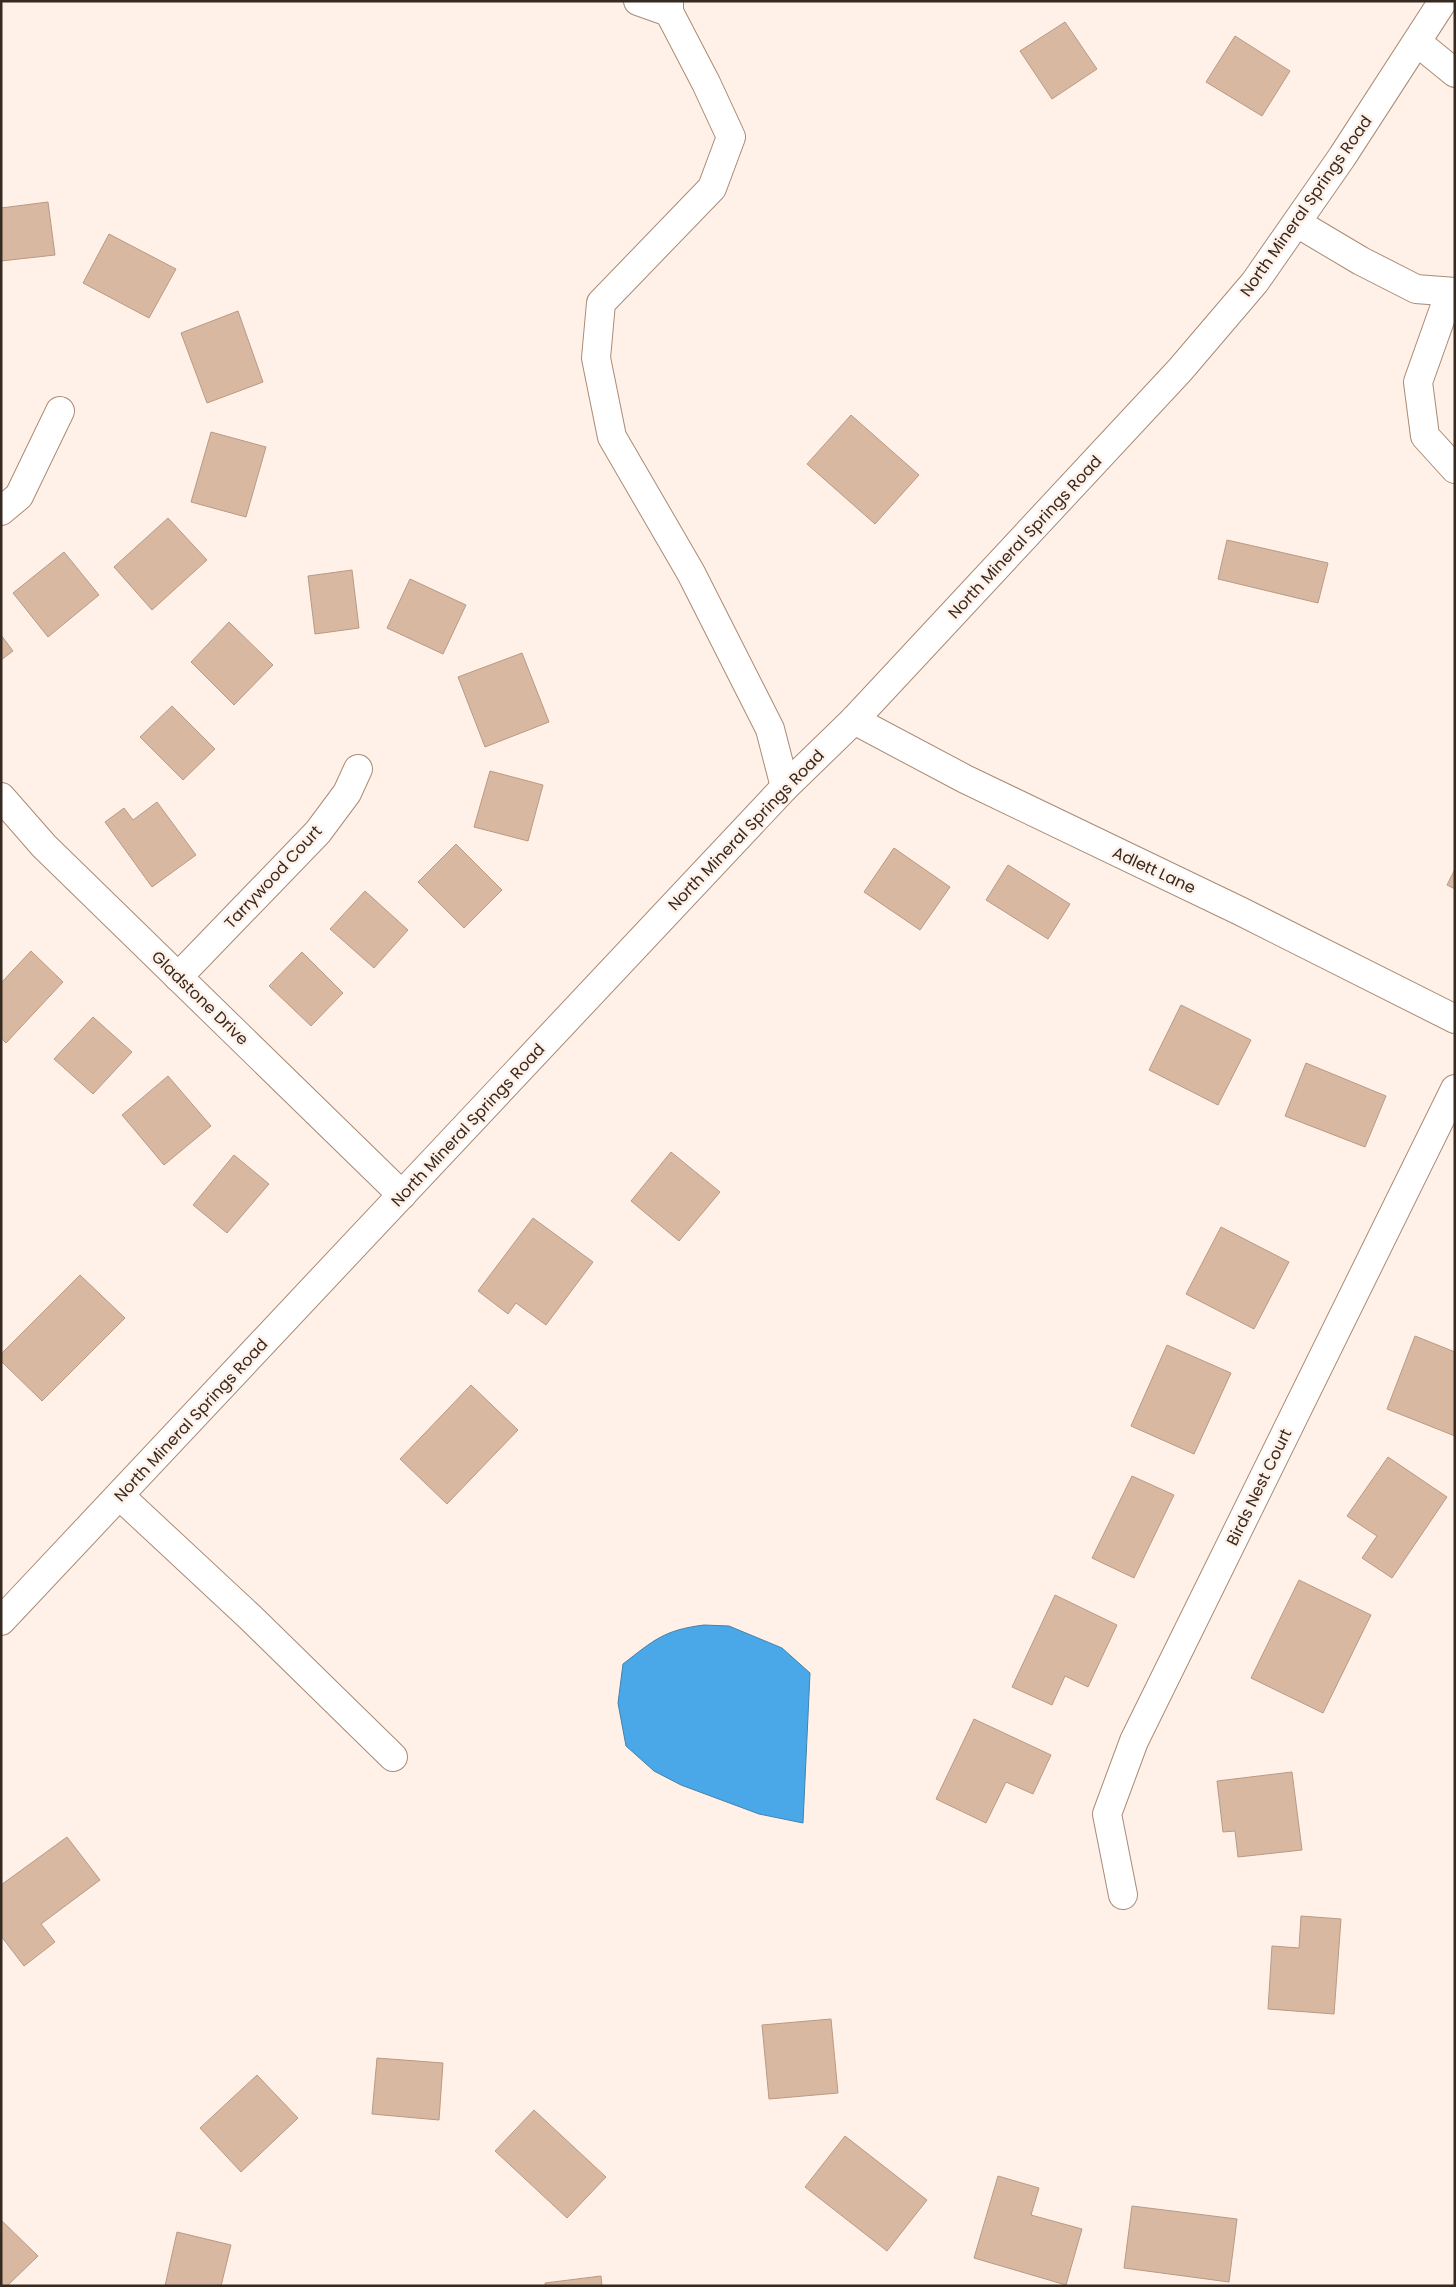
<svg xmlns="http://www.w3.org/2000/svg" width="1456" height="2287" font-family="Poppins,sans-serif">
	<style>
		.water { fill: #4aa8e8; stroke: #4482ac }
		.building { fill: #d8b8a1; stroke: #b99a84 }
		.lines { fill: none; stroke-linecap: round; stroke-linejoin: round }
		.minor-casing { stroke: #aa8b75; stroke-width: 30 }
		.minor { stroke: #fff; stroke-width: 28 }
		.labels { text-anchor: middle; dominant-baseline: central; stroke-width: 5; stroke-linejoin: round; paint-order: stroke }
		.street-label { font-size: 16px; fill: #352920; stroke: #fff1e8 }
	</style>
	<rect width="100%" height="100%" fill="#fff1e8"/>
	<path class="water" d="M 704,1625 L 729,1626 L 782,1648 L 810,1673 L 803,1823 L 759,1814 L 681,1785 L 654,1771 L 626,1746 L 618,1703 L 623,1664 C 654,1640 664,1630 704,1625 Z"/>
	<g class="building">
		<polygon points="1065,22 1097,69 1052,99 1020,51"/>
		<polygon points="1235,36 1290,71 1262,116 1206,82"/>
		<polygon points="48,202 55,255 1,261 1,208"/>
		<polygon points="109,234 176,269 149,318 83,283"/>
		<polygon points="238,311 263,382 207,403 181,333"/>
		<polygon points="851,415 919,475 875,524 807,464"/>
		<polygon points="211,432 266,447 246,517 191,502"/>
		<polygon points="168,518 207,560 152,610 114,567"/>
		<polygon points="1227,540 1328,563 1318,603 1218,579"/>
		<polygon points="64,552 99,595 48,637 13,593"/>
		<polygon points="352,570 359,628 315,634 308,576"/>
		<polygon points="410,579 466,605 443,654 387,628"/>
		<polygon points="229,622 273,665 234,705 191,662"/>
		<polygon points="1,635 13,651 1,660"/>
		<polygon points="522,653 549,722 485,747 458,677"/>
		<polygon points="172,706 215,749 183,780 140,737"/>
		<polygon points="490,771 543,785 528,841 474,827"/>
		<polygon points="157,802 196,855 152,887 105,822 124,808 133,820"/>
		<polygon points="456,844 502,890 464,928 418,882"/>
		<polygon points="894,848 950,887 920,930 864,892"/>
		<polygon points="1008,865 1070,904 1048,939 986,900"/>
		<polygon points="1455,869 1455,889 1447,885"/>
		<polygon points="365,891 408,930 374,968 330,929"/>
		<polygon points="31,951 63,982 6,1043 1,1038 1,983"/>
		<polygon points="302,952 343,993 311,1026 269,986"/>
		<polygon points="1181,1005 1251,1040 1218,1105 1149,1070"/>
		<polygon points="93,1017 132,1052 93,1094 54,1059"/>
		<polygon points="1306,1063 1386,1096 1365,1147 1285,1116"/>
		<polygon points="168,1076 211,1126 164,1165 122,1115"/>
		<polygon points="671,1152 720,1192 679,1241 631,1201"/>
		<polygon points="234,1155 269,1184 227,1233 193,1205"/>
		<polygon points="533,1218 593,1262 546,1325 516,1303 508,1314 478,1291"/>
		<polygon points="1221,1227 1289,1262 1254,1329 1186,1294"/>
		<polygon points="80,1275 125,1318 42,1401 1,1361 1,1354"/>
		<polygon points="1415,1336 1455,1352 1455,1436 1387,1409"/>
		<polygon points="1167,1345 1231,1373 1194,1454 1131,1426"/>
		<polygon points="471,1385 518,1430 447,1504 400,1459"/>
		<polygon points="1388,1457 1447,1497 1392,1578 1362,1558 1377,1536 1347,1516"/>
		<polygon points="1132,1476 1174,1495 1134,1578 1092,1558"/>
		<polygon points="1299,1580 1371,1615 1323,1713 1251,1678"/>
		<polygon points="1055,1595 1117,1625 1088,1687 1065,1676 1052,1705 1012,1687"/>
		<polygon points="974,1719 1051,1755 1033,1794 1006,1782 986,1823 936,1799"/>
		<polygon points="1292,1772 1302,1850 1238,1857 1235,1831 1223,1832 1217,1781"/>
		<polygon points="67,1837 100,1880 41,1924 55,1942 24,1966 1,1936 1,1885"/>
		<polygon points="1301,1916 1341,1919 1334,2014 1268,2009 1272,1946 1299,1948"/>
		<polygon points="831,2019 838,2093 769,2099 762,2025"/>
		<polygon points="377,2058 443,2063 439,2120 372,2114"/>
		<polygon points="257,2075 298,2118 241,2172 200,2128"/>
		<polygon points="534,2110 606,2177 567,2218 495,2151"/>
		<polygon points="845,2136 927,2200 887,2251 805,2187"/>
		<polygon points="998,2176 1039,2188 1031,2215 1082,2229 1066,2285 974,2258"/>
		<polygon points="1132,2206 1237,2219 1229,2282 1124,2268"/>
		<polygon points="1,2220 38,2256 7,2286 1,2286"/>
		<polygon points="177,2232 231,2245 221,2286 165,2286"/>
		<polygon points="601,2276 602,2286 545,2286 545,2283"/>
	</g>
	<g class="lines">
		<defs>
			<g id="minor">
				<polyline points="638,1 669,12"/>
				<polyline points="669,1 669,12 706,83 731,137 712,188 601,303 596,358 612,437 691,573 770,729 785,787"/>
				<polyline points="1417,42 1455,73"/>
				<polyline points="1297,223 1361,261 1416,289 1455,292"/>
				<polyline points="1450,292 1418,382 1425,436 1455,469"/>
				<polyline points="1,511 19,496 60,411"/>
				<polyline points="854,720 965,779 1240,911 1455,1019"/>
				<polyline points="1,797 44,846 402,1195"/>
				<polyline points="178,977 318,832 347,793 358,769"/>
				<polyline points="120,1496 251,1618 393,1757"/>
				<polyline points="1,1621 785,787 854,720 1180,370 1255,282 1342,157 1443,1"/>
				<polyline points="1123,1895 1107,1814 1134,1741 1455,1089"/>
			</g>
		</defs>
		<use href="#minor" class="minor-casing"/>
		<use href="#minor" class="minor"/>
	</g>
	<g class="labels">
		<g class="street-label">
			<text transform="translate(1306 206) rotate(-55)">North Mineral Springs Road</text>
			<text transform="translate(1025 537) rotate(-47)">North Mineral Springs Road</text>
			<text transform="translate(746 830) rotate(-46)">North Mineral Springs Road</text>
			<text transform="translate(1154 870) rotate(25)">Adlett Lane</text>
			<text transform="translate(273 877) rotate(-47)">Tarrywood Court</text>
			<text transform="translate(200 998) rotate(44)">Gladstone Drive</text>
			<text transform="translate(468 1125) rotate(-47)">North Mineral Springs Road</text>
			<text transform="translate(191 1420) rotate(-47)">North Mineral Springs Road</text>
			<text transform="translate(1259 1487) rotate(-64)">Birds Nest Court</text>
		</g>
	</g>
	<rect width="1456" height="2287" fill="none" stroke="#352920" stroke-width="5"/>
</svg>
